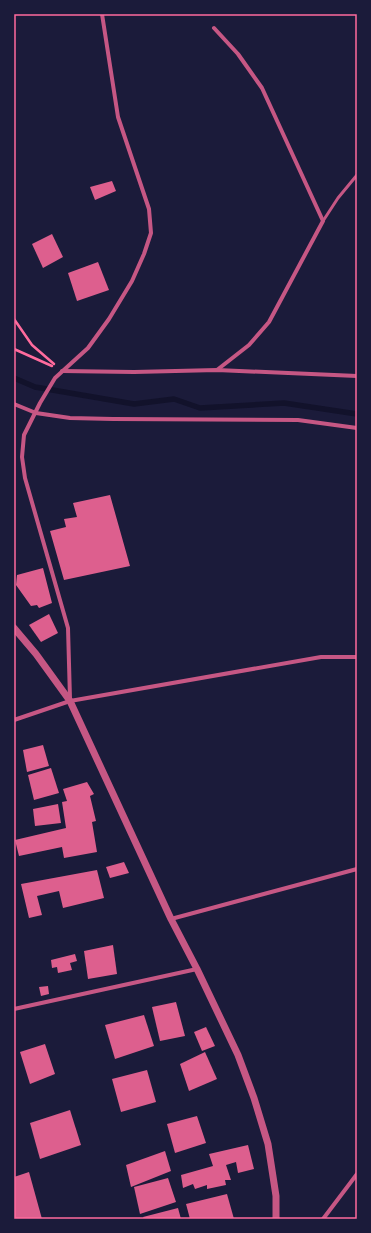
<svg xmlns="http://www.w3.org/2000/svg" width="371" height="1233" font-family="'Noto Sans',sans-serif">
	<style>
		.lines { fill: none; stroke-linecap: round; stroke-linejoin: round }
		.stream { stroke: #12122b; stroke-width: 5.5 }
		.building { fill: #dd5f8e }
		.path { stroke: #ff6b9d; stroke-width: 2.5 }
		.service { stroke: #c65784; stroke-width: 3 }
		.minor { stroke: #c65784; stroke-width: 4 }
		.tertiary { stroke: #c65784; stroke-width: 7 }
		.neatline { fill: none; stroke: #ff6b9d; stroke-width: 1.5 }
	</style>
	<rect width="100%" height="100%" fill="#1b1b3a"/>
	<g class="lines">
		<polyline class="stream" points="14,378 35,387 134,404 174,399 200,408 284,403 357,414"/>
	</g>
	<g class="building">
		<polygon points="112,181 116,191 95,200 90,187"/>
		<polygon points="52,234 63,257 43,268 32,244"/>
		<polygon points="98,262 109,290 77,301 68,273"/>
		<polygon points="110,495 130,566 64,580 50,531 66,527 64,519 77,517 73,503"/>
		<polygon points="43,568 52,603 39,608 37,605 31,606 16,585 17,575"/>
		<polygon points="49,614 58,633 41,642 29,625"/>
		<polygon points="43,745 49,766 27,772 23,750"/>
		<polygon points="51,768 59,793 34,800 28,775"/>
		<polygon points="87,782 94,794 90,796 96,821 92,822 97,852 64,858 62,847 19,856 15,840 66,828 62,802 67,801 63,789"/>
		<polygon points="58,804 61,823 35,826 33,809"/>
		<polygon points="124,862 129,873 110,878 106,867"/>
		<polygon points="97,870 104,898 63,908 59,891 37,896 42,915 29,918 21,884"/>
		<polygon points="113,945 117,974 88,979 84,951"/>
		<polygon points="75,954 77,961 70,963 72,970 58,973 57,967 52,968 51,960"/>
		<polygon points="48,986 49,994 41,996 39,987"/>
		<polygon points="176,1002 185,1036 160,1041 152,1007"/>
		<polygon points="144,1015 154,1046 115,1059 105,1025"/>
		<polygon points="206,1027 215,1046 202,1051 194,1032"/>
		<polygon points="45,1044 55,1074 30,1084 20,1052"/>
		<polygon points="205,1052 217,1079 189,1091 180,1064"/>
		<polygon points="147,1070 156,1102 121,1112 112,1079"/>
		<polygon points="70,1110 81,1145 40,1159 30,1123"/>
		<polygon points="197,1116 206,1143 175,1153 167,1124"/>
		<polygon points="248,1145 254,1169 238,1173 236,1162 226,1165 231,1180 225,1180 226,1185 207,1189 207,1185 195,1189 193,1184 183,1188 181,1175 213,1166 209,1154"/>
		<polygon points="165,1151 171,1171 131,1187 126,1165"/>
		<polygon points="29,1172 42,1219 14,1219 14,1177"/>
		<polygon points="168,1178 176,1202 140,1214 134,1187"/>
		<polygon points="227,1194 234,1219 190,1219 186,1204"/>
		<polygon points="178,1208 181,1219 144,1219 143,1217"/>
	</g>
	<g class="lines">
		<g class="path">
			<polyline points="14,319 32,345 54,364"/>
			<polyline points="14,349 52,366"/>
		</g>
		<polyline class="service" points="323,221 338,198 357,175"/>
		<g class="minor">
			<polyline points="214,28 238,54 262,88 323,221 269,322 249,345 217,370"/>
			<polyline points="62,371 134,372 217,370 357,376"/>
			<polyline points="14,404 36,413 70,418 113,419 298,420 357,428"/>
			<polyline points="70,699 68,628 25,478 22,457 24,435 40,403 55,378 88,348 109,319 132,281 144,254 151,233 149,209 118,117 102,14"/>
			<polyline points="14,720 70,701 321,657 357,657"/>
			<polyline points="171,919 357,869"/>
			<polyline points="14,1009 197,969"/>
			<polyline points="323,1219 357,1174"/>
		</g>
		<polyline class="tertiary" points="14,628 36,654 70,701 171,919 197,969 238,1055 254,1098 268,1144 276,1196 276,1219"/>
	</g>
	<rect width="371" height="1233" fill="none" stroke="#1b1b3a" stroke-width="30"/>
	<rect x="15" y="15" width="341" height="1203" class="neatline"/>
</svg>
